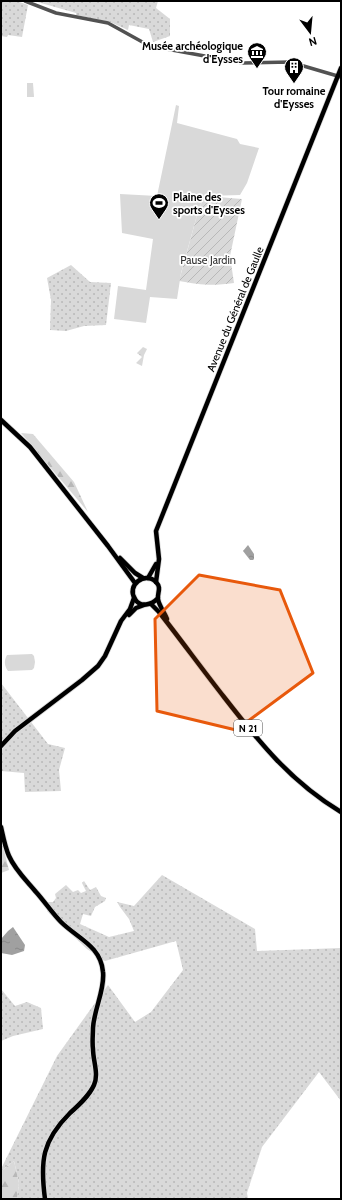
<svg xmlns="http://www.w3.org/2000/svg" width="342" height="1200" font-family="Cabin,sans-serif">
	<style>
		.grass { fill: url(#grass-dots) }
		.forest { fill: url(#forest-firs) }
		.park { fill: url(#park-tufts) }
		.garden { fill: url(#garden-furrows) }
		.pitch { fill: #d9d9d9 }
		.water { fill: url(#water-ripples) }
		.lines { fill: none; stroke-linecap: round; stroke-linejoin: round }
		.major-casing { stroke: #dbdbdb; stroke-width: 6 }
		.minor { stroke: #525252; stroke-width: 3.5 }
		.major { stroke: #000; stroke-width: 4.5 }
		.marked { fill: #e8590c; fill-opacity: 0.2; stroke: #e8590c; stroke-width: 3; stroke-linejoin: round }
		.labels { text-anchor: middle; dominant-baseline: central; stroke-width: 3.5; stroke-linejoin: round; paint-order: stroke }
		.shield { fill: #fff; stroke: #4c4c4c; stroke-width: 1 }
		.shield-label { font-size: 10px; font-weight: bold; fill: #000 }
		.poi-label { font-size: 11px; font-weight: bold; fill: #000; stroke: #fff; text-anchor: end }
		.park-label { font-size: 11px; fill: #303030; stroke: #fff }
		.street-label { font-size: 11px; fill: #000; stroke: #fff }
	</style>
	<defs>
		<pattern id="grass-dots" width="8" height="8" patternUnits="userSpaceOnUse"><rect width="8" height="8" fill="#d9d9d9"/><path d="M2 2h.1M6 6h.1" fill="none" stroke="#b8b8b8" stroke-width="1.8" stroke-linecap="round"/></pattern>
		<pattern id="forest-firs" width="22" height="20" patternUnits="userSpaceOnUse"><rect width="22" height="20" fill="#d9d9d9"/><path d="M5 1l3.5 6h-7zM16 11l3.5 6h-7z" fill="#b8b8b8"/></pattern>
		<pattern id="park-tufts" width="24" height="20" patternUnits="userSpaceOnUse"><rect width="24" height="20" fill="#d9d9d9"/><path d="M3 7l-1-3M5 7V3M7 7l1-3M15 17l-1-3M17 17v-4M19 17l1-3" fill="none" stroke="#b8b8b8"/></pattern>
		<pattern id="garden-furrows" width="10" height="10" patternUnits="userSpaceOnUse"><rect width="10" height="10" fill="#d9d9d9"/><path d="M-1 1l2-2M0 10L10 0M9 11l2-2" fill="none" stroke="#b8b8b8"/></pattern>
		<pattern id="water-ripples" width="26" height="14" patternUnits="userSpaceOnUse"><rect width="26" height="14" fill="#a0a0a0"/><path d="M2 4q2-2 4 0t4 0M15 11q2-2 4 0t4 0" fill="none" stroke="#888"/></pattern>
	</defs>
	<rect width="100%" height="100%" fill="#fff"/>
	<g class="grass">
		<polygon points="1,1 17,1 28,5 22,37 8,35 7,37 1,36"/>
		<polygon points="34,1 158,1 156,8 170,19 170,36 153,42 149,29 129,25 128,30 110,22 76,15 76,13"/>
		<polygon points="71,265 90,282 111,283 106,325 84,326 66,331 50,330 51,300 47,278"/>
		<polygon points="1,683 48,744 65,748 59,770 61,791 25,792 24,773 1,771"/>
		<polygon points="162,875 255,929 257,951 341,948 341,1101 319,1072 262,1147 247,1193 248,1199 17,1199 19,1183 14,1161 1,1171 1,1169 57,1056 108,985 135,1022 151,1012 183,970 176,941 105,961 87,949 47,911 48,902 53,902 56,898 55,894 66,885 73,892 78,890 81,893 86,891 82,883 84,881 90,890 96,887 101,896 106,898 105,901 95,907 91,916 83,914 80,924 109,937 134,931 129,919 120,907 117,902 134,906"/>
		<polygon points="1,989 15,1006 27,1002 41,1008 43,1029 13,1036 1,1041"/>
	</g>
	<g class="forest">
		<polygon points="21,433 33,434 74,482 88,512"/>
		<polygon points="1,839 9,870 1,873"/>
		<polygon points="14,1161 19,1183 17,1199 2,1199 1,1198 1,1171"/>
	</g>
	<polygon class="park" points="143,347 147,349 144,355 142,366 136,363 142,357 137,353"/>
	<path class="garden" d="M 205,196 L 242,199 L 230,256 L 234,283 C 213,286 200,285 179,281 L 199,208 Z"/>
	<g class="pitch">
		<polygon points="27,83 33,83 34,97 27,97"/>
		<polygon points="176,105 179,106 177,123 237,139 240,144 259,148 247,183 240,195 205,196 199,208 181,273 177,299 150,297 146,323 114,319 118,286 146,290 153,239 122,233 120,194 157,196"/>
		<path d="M 32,654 L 34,656 L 35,662 L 34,668 L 32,670 L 8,671 C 4,666 4,660 7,655 Z"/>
	</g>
	<g class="water">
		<polygon points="248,545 254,554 254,559 253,560 250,560 243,551"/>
		<polygon points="13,927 25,945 24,951 12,955 1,953 1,939 8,931"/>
	</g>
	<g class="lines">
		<defs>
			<g id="major">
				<polyline points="1,420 30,447 108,546 135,583"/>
				<polyline points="120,558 135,573 143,578"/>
				<polyline points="148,578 156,564"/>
				<polyline points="156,582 159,559 156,531 164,511 341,68"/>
				<path d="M 158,598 C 152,605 140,608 135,599 C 126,585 145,571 156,582 C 162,588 157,593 158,599 C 159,606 165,613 167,619"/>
				<path d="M 151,604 L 159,612 C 181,640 202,669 224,697 C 259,742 291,782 341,812"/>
				<polyline points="129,615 136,608 144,605"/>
				<polyline points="1,746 15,731 82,680 98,666 105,656 121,621 130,609 134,598"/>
				<path d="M 1,827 C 3,836 5,847 9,856 C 15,870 27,881 36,892 C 45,902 52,913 61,922 C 77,938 101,946 103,972 C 105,990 94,1009 93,1028 C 93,1035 92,1042 93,1049 C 93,1061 99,1074 94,1085 C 89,1096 79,1105 70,1113 C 42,1141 40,1161 45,1199"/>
			</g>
		</defs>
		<use href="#major" class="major-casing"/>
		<polyline class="minor" points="25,1 56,13 108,23 146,44 161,48 243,63 290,62 341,77"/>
		<use href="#major" class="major"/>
	</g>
	<path class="marked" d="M 199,575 L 280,590 L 313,673 L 236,730 L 157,711 L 155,619 Z"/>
	<defs>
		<symbol id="museum-pin" viewBox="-11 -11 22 30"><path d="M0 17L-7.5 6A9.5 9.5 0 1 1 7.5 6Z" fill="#000" stroke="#fff"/><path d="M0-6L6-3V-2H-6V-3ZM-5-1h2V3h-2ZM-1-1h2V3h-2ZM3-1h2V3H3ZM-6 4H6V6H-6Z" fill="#fff"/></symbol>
		<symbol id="building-pin" viewBox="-11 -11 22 30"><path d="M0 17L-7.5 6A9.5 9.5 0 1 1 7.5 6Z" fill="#000" stroke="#fff"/><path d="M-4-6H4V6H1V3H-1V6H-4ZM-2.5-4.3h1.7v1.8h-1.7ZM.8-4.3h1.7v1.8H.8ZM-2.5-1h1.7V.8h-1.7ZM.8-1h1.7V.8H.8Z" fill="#fff"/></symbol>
		<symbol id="stadium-pin" viewBox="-11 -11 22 30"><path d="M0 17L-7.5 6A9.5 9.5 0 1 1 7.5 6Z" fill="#000" stroke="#fff"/><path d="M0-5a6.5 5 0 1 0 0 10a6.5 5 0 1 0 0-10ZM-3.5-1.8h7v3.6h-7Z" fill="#fff"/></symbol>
	</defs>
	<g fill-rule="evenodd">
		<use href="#museum-pin" x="246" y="41" width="22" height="30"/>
		<use href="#building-pin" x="283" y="56" width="22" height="30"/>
		<use href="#stadium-pin" x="148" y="192" width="22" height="30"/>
	</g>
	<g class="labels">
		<rect class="shield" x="234" y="720" width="28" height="16" rx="3"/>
		<g class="shield-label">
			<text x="248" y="728">N 21</text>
		</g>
		<g class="poi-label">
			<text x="243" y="46">Musée archéologique<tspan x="243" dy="13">d'Eysses</tspan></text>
			<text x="294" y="91" text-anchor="middle">Tour romaine<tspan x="294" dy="13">d'Eysses</tspan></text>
			<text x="173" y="197" text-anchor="start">Plaine des<tspan x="173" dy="13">sports d'Eysses</tspan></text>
		</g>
		<g class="park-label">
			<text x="208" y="260">Pause Jardin</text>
		</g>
		<g class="street-label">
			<text transform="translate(235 309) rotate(-68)">Avenue du Général de Gaulle</text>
		</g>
	</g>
	<rect width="342" height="1200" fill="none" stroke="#000000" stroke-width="4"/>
	<g transform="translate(310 32) rotate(164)" stroke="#ffffff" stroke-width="3" paint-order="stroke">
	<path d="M0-3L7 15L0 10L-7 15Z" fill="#000000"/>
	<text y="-6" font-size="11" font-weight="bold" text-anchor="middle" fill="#000000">N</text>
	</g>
</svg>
